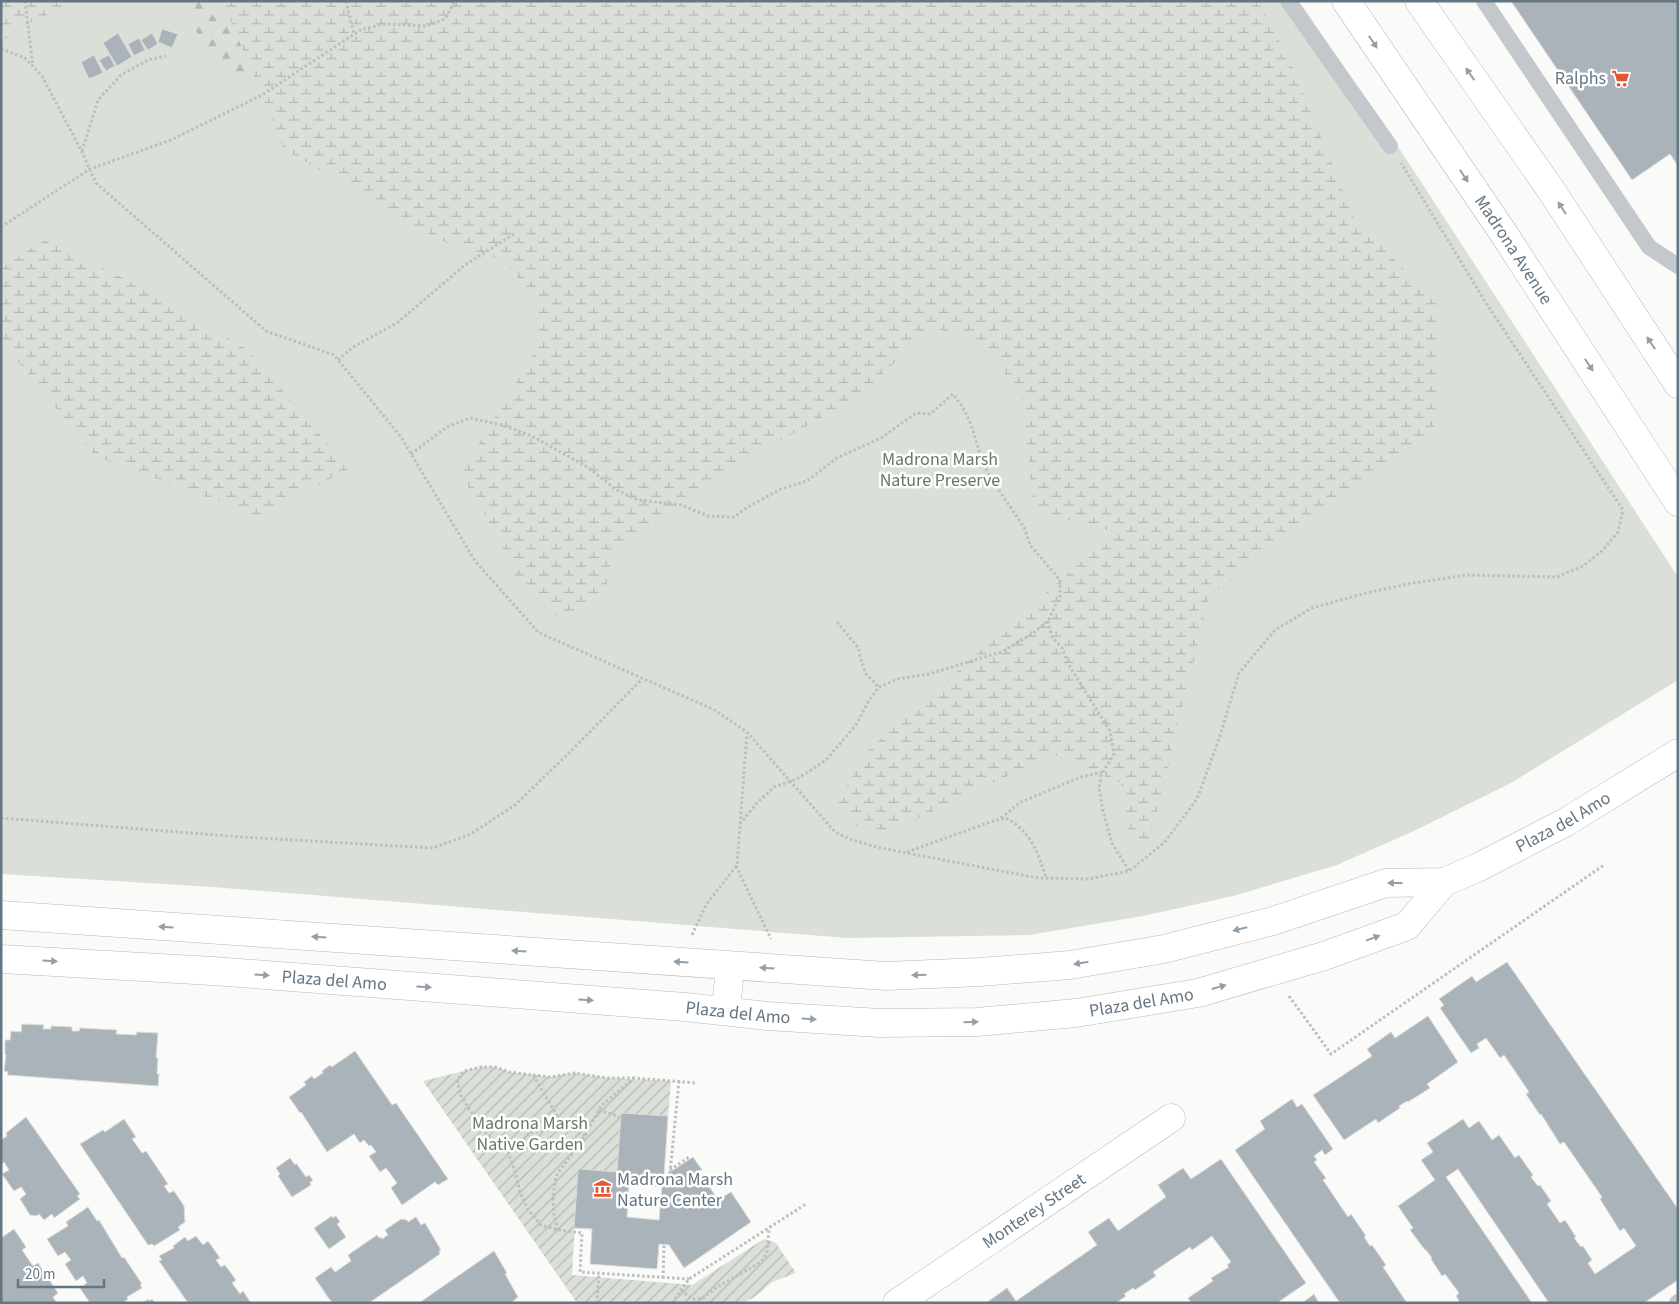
<svg xmlns="http://www.w3.org/2000/svg" width="1679" height="1304" font-family="'Source Sans 3',sans-serif">
	<style>
		.grass { fill: #dadfd7 }
		.forest { fill: url(#forest-firs) }
		.wetland { fill: url(#wetland-marsh) }
		.garden { fill: url(#garden-furrows) }
		.building { fill: #aab3b9; stroke: #dcdcda; fill-rule: evenodd }
		.lines { fill: none; stroke-linecap: round; stroke-linejoin: round }
		.secondary-casing { stroke: #b3babf; stroke-width: 29 }
		.path { stroke: #bbbfc2; stroke-width: 3; stroke-dasharray: 2.5 2.5; stroke-linecap: butt }
		.lane { stroke: #c3c8cc; stroke-width: 16 }
		.secondary { stroke: #fff; stroke-width: 28 }
		.oneway { fill: #939fa8 }
		.labels { text-anchor: middle; dominant-baseline: central; stroke-width: 5; stroke-linejoin: round; paint-order: stroke }
		.poi-label { font-size: 18px; fill: #657683; stroke: #fff; text-anchor: end }
		.street-label { font-size: 18px; fill: #657683; stroke: #fff }
		.park-label { font-size: 18px; fill: #687a64; stroke: #fff }
	</style>
	<defs>
		<pattern id="forest-firs" width="22" height="20" patternUnits="userSpaceOnUse" patternTransform="scale(1.25)"><rect width="22" height="20" fill="#dadfd7"/><path d="M5 1l3.5 6h-7zM16 11l3.5 6h-7z" fill="#b4b9b4"/></pattern>
		<pattern id="wetland-marsh" width="20" height="14" patternUnits="userSpaceOnUse" patternTransform="scale(1.25)"><rect width="20" height="14" fill="#dadfd7"/><path d="M1 5h8M5 5V1M11 12h8M15 12V8" fill="none" stroke="#b4b9b4"/></pattern>
		<pattern id="garden-furrows" width="10" height="10" patternUnits="userSpaceOnUse" patternTransform="scale(1.25)"><rect width="10" height="10" fill="#dadfd7"/><path d="M-1 1l2-2M0 10L10 0M9 11l2-2" fill="none" stroke="#b4b9b4"/></pattern>
	</defs>
	<rect width="100%" height="100%" fill="#fafaf8"/>
	<polygon class="grass" points="1,1 1299,1 1397,145 1678,577 1678,680 1511,783 1416,830 1337,865 1233,896 1143,916 1029,935 847,938 212,887 1,874"/>
	<polygon class="forest" points="186,1 293,1 300,63 238,76 207,58 189,13"/>
	<g class="wetland">
		<polygon points="1,1 79,1 18,28 1,43"/>
		<polygon points="205,1 1258,1 1291,63 1354,218 1437,303 1439,349 1434,432 1210,595 1149,843 1130,842 1121,783 1054,755 957,799 891,832 854,825 836,805 865,753 1115,532 1034,511 1022,397 980,340 932,328 858,397 739,464 606,556 613,572 592,608 561,619 518,583 499,540 461,474 536,349 537,301 503,260 439,240 284,149 228,14"/>
		<polygon points="45,240 138,285 248,350 349,469 258,516 95,456 1,341 1,268"/>
	</g>
	<polygon class="garden" points="481,1067 495,1067 509,1072 551,1077 574,1073 607,1078 671,1081 668,1116 621,1113 617,1172 578,1169 572,1275 692,1285 764,1239 776,1243 796,1273 772,1282 761,1292 751,1299 741,1303 577,1303 423,1081"/>
	<g class="building">
		<polygon points="1511,1 1678,1 1678,166 1670,154 1632,180"/>
		<polygon points="162,29 178,34 172,48 158,42"/>
		<polygon points="118,33 132,57 117,66 103,43"/>
		<polygon points="152,33 158,44 148,50 141,40"/>
		<polygon points="139,38 145,50 134,56 128,44"/>
		<polygon points="94,55 103,73 89,79 81,62"/>
		<polygon points="109,55 115,66 106,71 99,60"/>
		<polygon points="1507,962 1678,1209 1678,1280 1644,1303 1549,1303 1458,1169 1446,1177 1532,1303 1457,1303 1459,1301 1456,1296 1459,1293 1445,1274 1442,1276 1431,1259 1432,1258 1426,1250 1425,1250 1410,1230 1413,1228 1398,1206 1435,1180 1421,1160 1433,1152 1427,1143 1463,1119 1469,1128 1479,1121 1492,1140 1499,1135 1515,1158 1519,1155 1533,1175 1531,1177 1538,1186 1540,1185 1551,1201 1547,1204 1560,1223 1565,1220 1576,1237 1574,1238 1581,1247 1583,1246 1592,1260 1588,1263 1595,1274 1636,1246 1624,1228 1620,1231 1600,1199 1602,1197 1564,1142 1560,1144 1541,1114 1540,1115 1526,1094 1529,1092 1504,1055 1500,1058 1486,1038 1477,1044 1479,1048 1471,1053 1440,1008 1444,1005 1439,999 1472,976 1476,982"/>
		<polygon points="1428,1016 1458,1062 1427,1084 1430,1088 1408,1102 1407,1101 1399,1106 1400,1108 1378,1123 1376,1119 1344,1140 1313,1095 1372,1056 1367,1049 1391,1032 1395,1038"/>
		<polygon points="22,1024 44,1025 43,1029 51,1029 51,1026 72,1027 72,1031 79,1031 80,1028 117,1030 116,1034 136,1035 137,1032 158,1033 156,1058 158,1058 157,1074 159,1074 158,1086 7,1075 8,1072 4,1071 6,1055 5,1054 5,1040 10,1040 11,1031 21,1032"/>
		<polygon points="355,1051 392,1105 396,1103 448,1179 438,1185 435,1182 402,1205 391,1188 397,1183 386,1168 380,1172 369,1156 376,1152 371,1145 369,1146 364,1140 360,1143 354,1134 327,1152 301,1112 300,1113 289,1097 306,1085 304,1082 312,1076 314,1079 323,1073 322,1071 330,1065 332,1067"/>
		<polygon points="1292,1099 1297,1107 1302,1104 1333,1149 1325,1155 1322,1150 1314,1156 1317,1160 1314,1162 1326,1178 1323,1180 1348,1217 1351,1214 1366,1236 1364,1237 1370,1246 1372,1245 1386,1265 1383,1267 1407,1303 1340,1303 1235,1150 1265,1129 1260,1121"/>
		<path d="M 621,1113 L 668,1116 L 664,1176 L 693,1157 L 702,1170 L 699,1171 L 718,1200 L 731,1192 L 751,1222 L 684,1268 L 669,1245 L 659,1244 L 657,1269 L 590,1264 L 592,1229 L 574,1228 L 578,1169 L 617,1172 ZM 629,1184 L 662,1187 L 659,1220 L 627,1217 Z"/>
		<polygon points="26,1117 80,1194 77,1196 80,1199 54,1218 52,1214 44,1220 39,1214 36,1216 30,1215 20,1199 26,1194 21,1187 14,1191 2,1174 9,1170 4,1162 1,1165 1,1140 7,1136 6,1133"/>
		<polygon points="124,1119 136,1137 132,1139 142,1153 146,1151 168,1184 164,1186 169,1193 174,1191 184,1206 185,1222 178,1227 180,1230 154,1246 152,1244 148,1245 80,1144 103,1130 105,1132"/>
		<polygon points="290,1158 295,1165 296,1163 306,1177 309,1175 313,1180 310,1182 311,1185 292,1197 278,1176 280,1174 276,1168"/>
		<polygon points="1221,1159 1306,1283 1277,1303 1191,1303 1188,1298 1213,1281 1211,1278 1229,1267 1227,1265 1231,1262 1212,1236 1192,1250 1190,1247 1153,1272 1156,1276 1135,1290 1133,1288 1124,1294 1126,1296 1116,1303 986,1303 1007,1288 1016,1301 1097,1245 1088,1232 1109,1218 1118,1231 1166,1197 1158,1185 1183,1168 1191,1179"/>
		<polygon points="88,1207 97,1221 99,1220 122,1258 124,1257 142,1284 140,1285 142,1288 127,1297 128,1299 123,1303 90,1303 80,1288 87,1283 83,1276 76,1281 65,1264 71,1260 65,1252 58,1256 47,1239 68,1226 66,1222"/>
		<polygon points="332,1216 333,1218 336,1216 340,1222 337,1224 346,1237 329,1249 314,1228"/>
		<polygon points="416,1217 421,1225 425,1223 441,1250 439,1251 440,1254 369,1303 332,1303 315,1278 331,1267 335,1272 351,1261 348,1255 377,1235 379,1238 381,1237 382,1239 388,1235 385,1230 401,1219 407,1220 408,1222"/>
		<polygon points="14,1229 26,1247 22,1250 33,1266 38,1263 58,1293 53,1297 57,1303 1,1302 1,1238"/>
		<polygon points="196,1236 203,1245 208,1241 220,1258 216,1260 221,1267 225,1265 236,1280 232,1283 240,1294 243,1291 251,1303 188,1303 159,1261 162,1260 159,1256 174,1248 173,1246 185,1237 188,1241"/>
		<polygon points="494,1251 507,1273 505,1274 518,1297 511,1303 419,1303"/>
		<polygon points="1314,1294 1319,1303 1302,1303"/>
		<polygon points="148,1299 149,1301 152,1299 155,1303 143,1303"/>
	</g>
	<g class="lines">
		<defs>
			<g id="secondary">
				<path id="s1" d="M 1346,1 L 1502,231 L 1678,502"/>
				<polyline points="1419,1 1551,190 1678,384"/>
				<path id="s2" d="M 1,915 L 886,976 L 980,972 L 1070,965 L 1164,949 L 1273,921 L 1386,883 L 1444,882 L 1477,868 L 1566,822 L 1678,753"/>
				<path id="s3" d="M 1,959 L 213,971 L 685,1007 L 767,1016 L 880,1023 L 977,1022 L 1076,1013 L 1198,993 L 1324,956 L 1407,926 L 1444,882"/>
				<polyline points="726,1011 730,966"/>
				<path id="s4" d="M 897,1303 L 1171,1118"/>
			</g>
		</defs>
		<use href="#secondary" class="secondary-casing"/>
		<g class="path">
			<polyline points="25,1 33,66"/>
			<polyline points="346,1 354,34"/>
			<polyline points="1,49 25,58 42,76 82,152 96,183 266,331 334,355 401,437 475,561 539,633 713,709 747,732 835,832 852,840 881,848 1038,878 1088,879 1129,871 1164,843 1197,799 1220,736 1239,673 1275,630 1312,608 1366,593 1413,583 1466,575 1557,577 1583,566 1603,550 1618,532 1623,510 1486,303 1401,163"/>
			<polyline points="82,151 98,100 121,75 148,60 166,56"/>
			<polyline points="1,227 90,169 171,140 262,95 362,29 386,24 426,26 445,19 455,1"/>
			<polyline points="338,360 353,347 397,323 465,265 514,234"/>
			<polyline points="411,454 447,427 470,418 502,425 532,436 589,468 615,489 638,500 681,505 708,516 734,517 748,507 781,489 807,481 837,458 881,438 916,413 930,414 953,394 963,408 971,424 982,461 992,480 1024,527 1030,545 1060,580 1060,596 1048,621 1032,634 1001,652 929,674 898,679 879,687 868,702 856,725 826,760 797,779 774,787 756,804 740,824"/>
			<polyline points="1048,621 1052,637 1062,648 1070,667 1110,731 1114,754 1101,775 1099,788 1103,811 1112,843 1129,871"/>
			<polyline points="837,622 859,649 860,657 866,674 879,687"/>
			<polyline points="1,818 241,837 433,848 471,834 515,805 566,756 642,679"/>
			<polyline points="1001,818 1021,802 1081,777 1103,772"/>
			<path d="M 907,852 L 993,821 L 1006,818 C 1031,832 1038,852 1046,878"/>
			<polyline points="736,866 771,939"/>
			<polyline points="692,935 706,905 737,865 747,733"/>
			<polyline points="1289,996 1331,1054 1604,865"/>
			<polyline points="533,1075 551,1077 574,1073 607,1078 634,1078"/>
			<polyline points="599,1110 620,1117"/>
			<polyline points="585,1136 562,1124 533,1075 509,1072 495,1067 481,1067 464,1071 457,1080 461,1096 484,1132 507,1150 515,1171 520,1192 528,1210 541,1225 558,1230 582,1233 580,1272 689,1279"/>
			<polyline points="507,1150 518,1145 530,1133 545,1131 562,1124"/>
			<polyline points="670,1170 689,1157"/>
			<polyline points="670,1173 679,1081"/>
			<polyline points="558,1230 554,1214 553,1197 556,1176 585,1136 601,1106 634,1078 696,1083"/>
			<polyline points="663,1278 664,1244"/>
			<polyline points="681,1290 692,1299 702,1299 717,1287 761,1262 767,1253 769,1229"/>
			<polyline points="597,1303 599,1273"/>
			<polyline points="672,1303 689,1279 806,1204"/>
		</g>
		<g class="lane">
			<polyline points="1288,1 1390,146"/>
			<polyline points="1484,1 1649,247 1678,266"/>
			<polyline points="1677,1303 1678,1302"/>
		</g>
		<use href="#secondary" class="secondary"/>
	</g>
	<defs><path id="oneway-solid" d="M-6-.8H1V-3.2L6.5 0L1 3.2V.8H-6Z" transform="scale(1.25)"/></defs>
	<g class="oneway">
		<use href="#oneway-solid" transform="translate(1373 42) rotate(56)"/>
		<use href="#oneway-solid" transform="translate(1470 74) rotate(-125)"/>
		<use href="#oneway-solid" transform="translate(1464 176) rotate(56)"/>
		<use href="#oneway-solid" transform="translate(1562 208) rotate(-123)"/>
		<use href="#oneway-solid" transform="translate(1651 343) rotate(-123)"/>
		<use href="#oneway-solid" transform="translate(1589 365) rotate(57)"/>
		<use href="#oneway-solid" transform="translate(1395 883) rotate(180)"/>
		<use href="#oneway-solid" transform="translate(166 927) rotate(-176)"/>
		<use href="#oneway-solid" transform="translate(1240 929) rotate(166)"/>
		<use href="#oneway-solid" transform="translate(319 937) rotate(-176)"/>
		<use href="#oneway-solid" transform="translate(1373 938) rotate(-20)"/>
		<use href="#oneway-solid" transform="translate(519 951) rotate(-176)"/>
		<use href="#oneway-solid" transform="translate(50 961) rotate(3)"/>
		<use href="#oneway-solid" transform="translate(681 962) rotate(-176)"/>
		<use href="#oneway-solid" transform="translate(1081 963) rotate(170)"/>
		<use href="#oneway-solid" transform="translate(767 968) rotate(-176)"/>
		<use href="#oneway-solid" transform="translate(262 975) rotate(4)"/>
		<use href="#oneway-solid" transform="translate(919 975) rotate(178)"/>
		<use href="#oneway-solid" transform="translate(424 987) rotate(4)"/>
		<use href="#oneway-solid" transform="translate(1219 987) rotate(-16)"/>
		<use href="#oneway-solid" transform="translate(586 1000) rotate(4)"/>
		<use href="#oneway-solid" transform="translate(809 1019) rotate(4)"/>
		<use href="#oneway-solid" transform="translate(971 1022) rotate(-2)"/>
	</g>
	<defs>
		<symbol id="supermarket-bare" viewBox="-9 -9 18 18"><path d="M-6-5.5h2.5l.6 2H6L4.5 2H-2.5L-4.4-4H-6ZM-1.5 3.2a1.3 1.3 0 1 0 .1 0ZM3 3.2a1.3 1.3 0 1 0 .1 0Z" fill="#e4572e" stroke="#fff" stroke-width="2.5" paint-order="stroke"/></symbol>
		<symbol id="museum-bare" viewBox="-9 -9 18 18"><path d="M0-6L6-3V-2H-6V-3ZM-5-1h2V3h-2ZM-1-1h2V3h-2ZM3-1h2V3H3ZM-6 4H6V6H-6Z" fill="#e4572e" stroke="#fff" stroke-width="2.5" paint-order="stroke"/></symbol>
	</defs>
	<g fill-rule="evenodd">
		<use href="#supermarket-bare" x="1608" y="66" width="25" height="25"/>
		<use href="#museum-bare" x="590" y="1176" width="25" height="25"/>
	</g>
	<g class="labels">
		<g class="poi-label">
			<text x="1606" y="78">Ralphs</text>
			<text x="617" y="1179" text-anchor="start">Madrona Marsh<tspan x="617" dy="21">Nature Center</tspan></text>
		</g>
		<g class="street-label">
			<text stroke="none"><textPath href="#s1" startOffset="300">Madrona Avenue</textPath></text>
			<text stroke="none"><textPath href="#s2" startOffset="1590">Plaza del Amo</textPath></text>
			<text stroke="none"><textPath href="#s3" startOffset="334">Plaza del Amo</textPath></text>
			<text stroke="none"><textPath href="#s3" startOffset="1144">Plaza del Amo</textPath></text>
			<text stroke="none"><textPath href="#s3" startOffset="739">Plaza del Amo</textPath></text>
			<text stroke="none"><textPath href="#s4" startOffset="165">Monterey Street</textPath></text>
		</g>
		<g class="park-label">
			<text x="940" y="459">Madrona Marsh<tspan x="940" dy="21">Nature Preserve</tspan></text>
			<text x="530" y="1123">Madrona Marsh<tspan x="530" dy="21">Native Garden</tspan></text>
		</g>
	</g>
	<rect width="1679" height="1304" fill="none" stroke="#657683" stroke-width="5"/>
	<path d="M18 1279v8h86v-8" fill="none" stroke="#657683" stroke-width="2.5"/>
	<text x="25" y="1279" font-size="15" fill="#657683" stroke="#ffffff" stroke-width="4" paint-order="stroke">20 m</text>
</svg>
